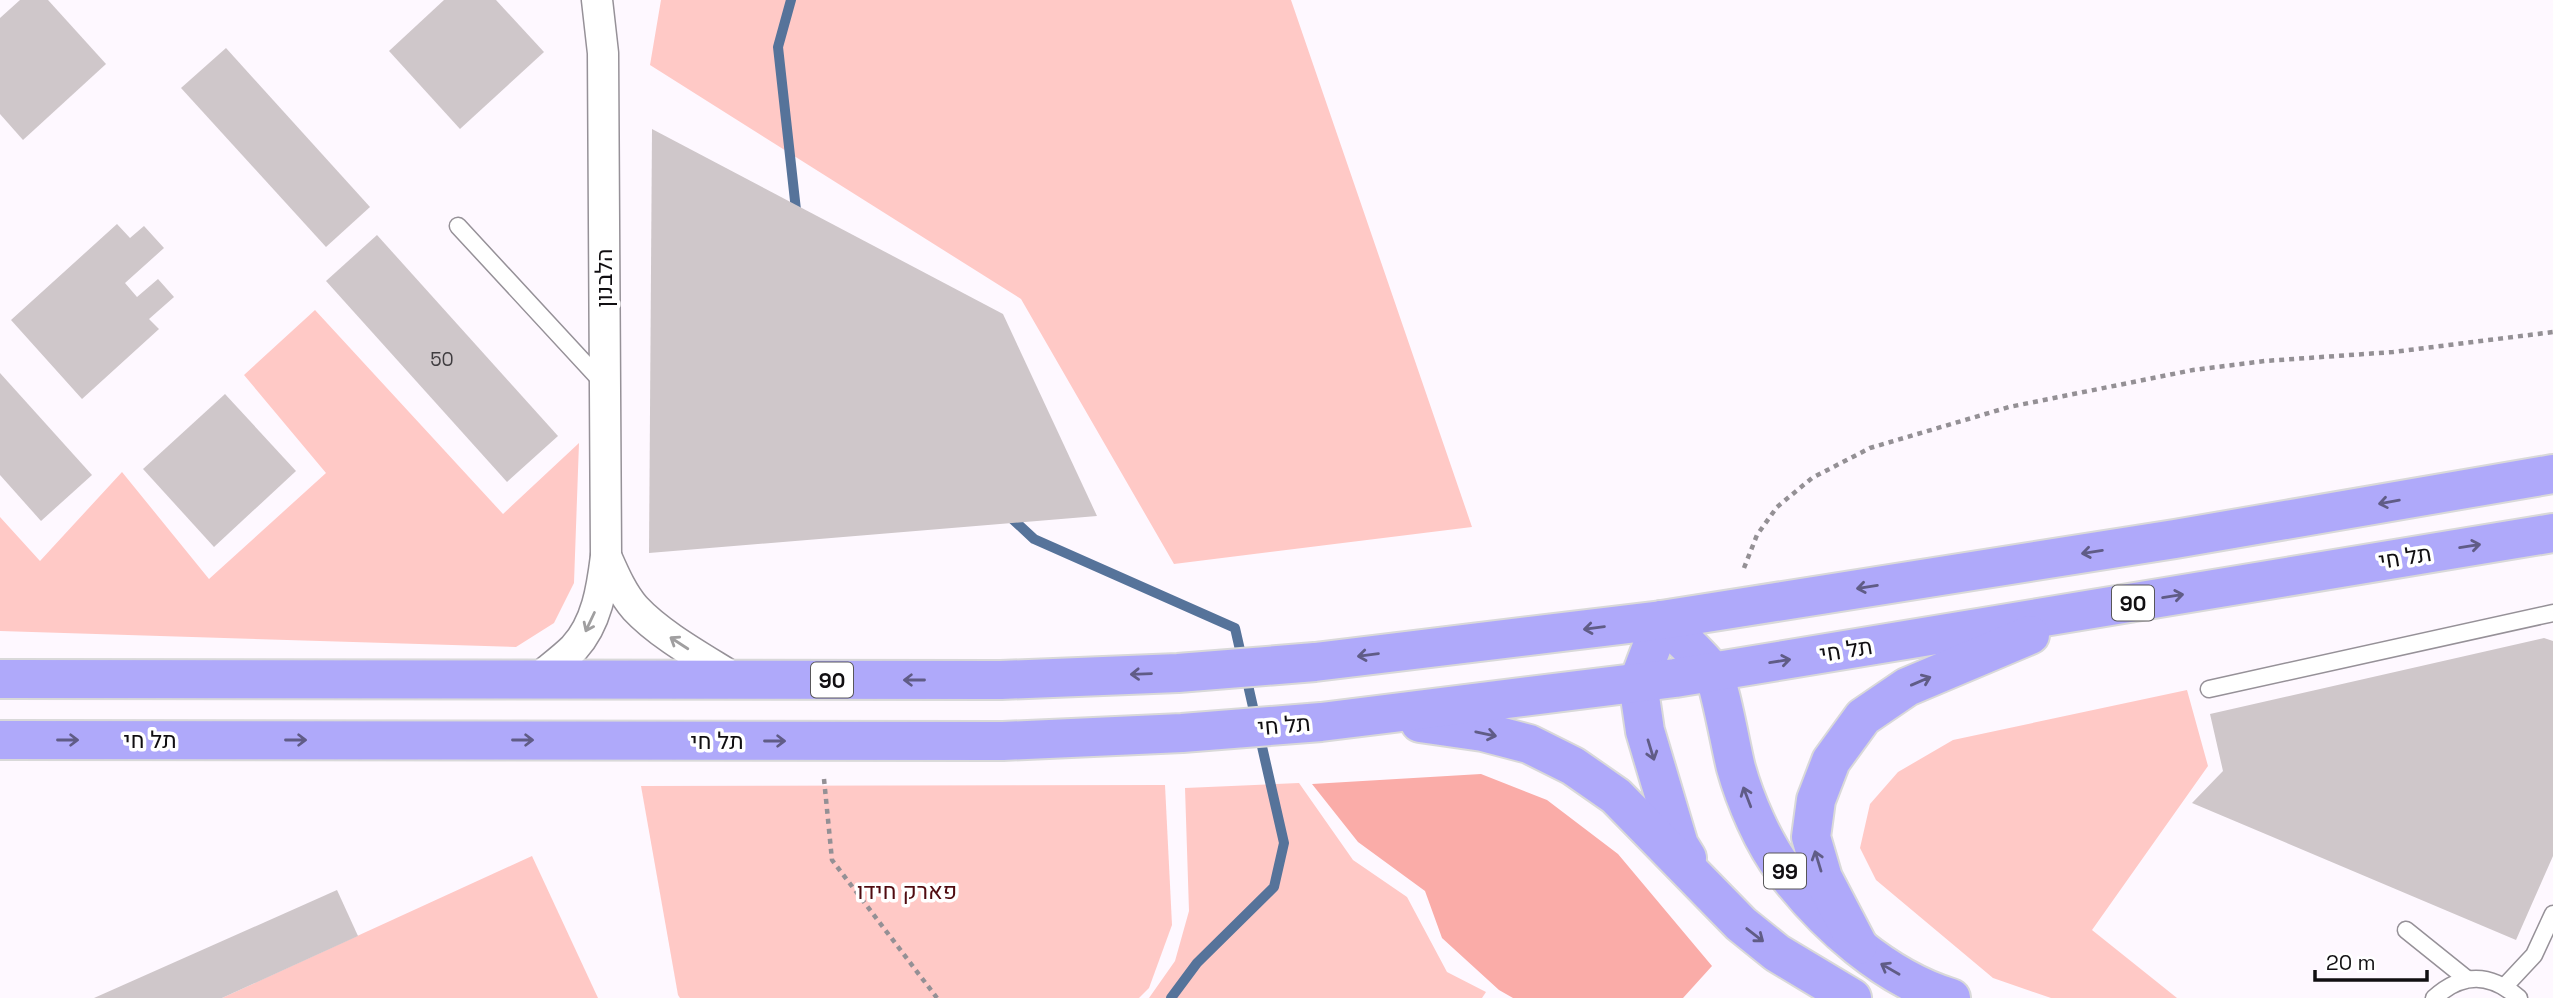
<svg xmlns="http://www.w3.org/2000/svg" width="2553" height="998" font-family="'Space Grotesk',Heebo,sans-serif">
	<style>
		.green { fill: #ffc9c6 }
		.forest { fill: #faaca8 }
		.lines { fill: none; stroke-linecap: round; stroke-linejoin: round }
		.stream { stroke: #56739a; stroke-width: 10 }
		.building { fill: #cfc7ca }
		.lane-casing { stroke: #969198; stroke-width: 19 }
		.street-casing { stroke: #969198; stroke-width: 33 }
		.highway-casing { stroke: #d9d9d9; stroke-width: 42 }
		.path { stroke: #949095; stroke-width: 4.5; stroke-dasharray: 5 5; stroke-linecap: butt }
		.lane { stroke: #fff; stroke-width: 16 }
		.street { stroke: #fff; stroke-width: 30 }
		.highway { stroke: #afa9fa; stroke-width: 38 }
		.oneway { stroke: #605c86 }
		.oneway2 { stroke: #a09fa0 }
		.labels { text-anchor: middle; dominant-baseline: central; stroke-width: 7; stroke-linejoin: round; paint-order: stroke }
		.number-label { font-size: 19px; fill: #403d40 }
		.shield { fill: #fff; stroke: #585759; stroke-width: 2 }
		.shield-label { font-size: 21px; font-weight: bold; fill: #110f12 }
		.street-label { font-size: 23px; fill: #110f12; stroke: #fff }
		.park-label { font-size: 23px; fill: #500c11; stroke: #fff }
	</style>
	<rect width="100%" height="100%" fill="#fef8ff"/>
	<g class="green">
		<polygon points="661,0 1291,0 1472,527 1174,564 1021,299 650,65"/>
		<polygon points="315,310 503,514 579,443 574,583 554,623 516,647 0,631 0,517 40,561 122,472 209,579 326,473 244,375"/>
		<polygon points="2187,690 2208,766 2092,930 2177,998 2051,998 1993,978 1876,880 1860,848 1870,804 1898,772 1953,740"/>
		<polygon points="1299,783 1353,860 1407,897 1447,972 1486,992 1482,998 1149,998 1175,961 1189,911 1185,788"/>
		<polygon points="1165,785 1172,925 1149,988 1139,998 680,998 678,995 641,786"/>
		<polygon points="532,856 598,998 222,998"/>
	</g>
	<polygon class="forest" points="1481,774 1547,800 1618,854 1712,966 1683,998 1513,998 1499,990 1442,938 1425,891 1358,842 1312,784"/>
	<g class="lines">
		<g class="stream">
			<polyline points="791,0 778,47 797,219"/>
			<polyline points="1006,513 1034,539 1235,628 1284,843 1274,887 1197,963 1171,998"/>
		</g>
	</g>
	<g class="building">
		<polygon points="20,0 48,0 106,64 23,140 0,114 0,18"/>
		<polygon points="444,0 496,0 544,52 460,129 389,51"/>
		<polygon points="226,48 370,207 326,247 181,88"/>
		<polygon points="652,129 1003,314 1097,516 649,553"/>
		<polygon points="117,224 130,238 144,226 164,248 125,283 137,297 158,279 174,297 149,319 159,329 82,399 11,320"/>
		<polygon points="377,235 558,436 507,482 326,281"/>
		<polygon points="0,373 92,475 41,521 0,475"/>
		<polygon points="225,394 296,471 214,547 143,469"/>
		<polygon points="2544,638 2553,641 2553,856 2516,940 2192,803 2223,771 2210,714"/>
		<polygon points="337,890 358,936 222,998 94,998"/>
	</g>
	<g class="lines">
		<defs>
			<g id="lane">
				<polyline points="458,226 604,384"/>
				<polyline points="2209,689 2553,613"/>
				<polyline points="2406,930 2467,979"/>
				<polyline points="2505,986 2534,955 2553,914"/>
				<path d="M 2434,998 C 2463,972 2490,973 2519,998"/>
			</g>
			<g id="street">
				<path d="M 606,556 C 614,574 622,593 635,608 C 661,636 704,659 737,680"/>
				<path d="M 536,680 C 549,669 563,659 574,648 C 597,623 602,588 606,556 L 603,53 L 597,0"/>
			</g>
			<g id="highway">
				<path d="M 1662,620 C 1678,636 1697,652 1711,670 C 1720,682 1731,749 1736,768 C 1745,800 1763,843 1784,870 C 1825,924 1885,978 1951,998"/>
				<polyline points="1662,620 1638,683 1645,731 1679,845 1687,858"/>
				<polyline points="0,679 1001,680 1178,673 1315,662 1662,620 2175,539 2553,474"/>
				<polyline points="1420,723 1483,732 1529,744 1573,766 1616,796 1741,924 1777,953 1852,998"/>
				<polyline points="0,740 1003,741 1182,733 1321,722 1675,678 2553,533"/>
				<polyline points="1858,945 1823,878 1811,837 1816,800 1831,761 1863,717 1907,687 2030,635"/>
			</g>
		</defs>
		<use href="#lane" class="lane-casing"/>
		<use href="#street" class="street-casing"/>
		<use href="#highway" class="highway-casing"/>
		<g class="path">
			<polyline points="1744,568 1757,535 1777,507 1812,478 1870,448 2009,407 2193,370 2265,361 2393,352 2553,332"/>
			<polyline points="824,779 832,860 937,998"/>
		</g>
		<use href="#lane" class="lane"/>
		<use href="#street" class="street"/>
		<use href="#highway" class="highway"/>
	</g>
	<defs><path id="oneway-shaft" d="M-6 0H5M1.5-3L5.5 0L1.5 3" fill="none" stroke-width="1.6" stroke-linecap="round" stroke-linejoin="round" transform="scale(1.75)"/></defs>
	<g class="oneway">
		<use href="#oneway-shaft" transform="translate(2389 502) rotate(170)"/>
		<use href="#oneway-shaft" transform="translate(2470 546) rotate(-9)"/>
		<use href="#oneway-shaft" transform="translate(2092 552) rotate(171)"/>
		<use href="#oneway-shaft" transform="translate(1867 587) rotate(171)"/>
		<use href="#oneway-shaft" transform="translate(2173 596) rotate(-9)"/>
		<use href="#oneway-shaft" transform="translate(1594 628) rotate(173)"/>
		<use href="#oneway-shaft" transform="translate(1368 655) rotate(173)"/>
		<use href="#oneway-shaft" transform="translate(1780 661) rotate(-9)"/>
		<use href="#oneway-shaft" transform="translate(1141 674) rotate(178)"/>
		<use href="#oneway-shaft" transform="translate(914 680) rotate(180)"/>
		<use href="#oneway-shaft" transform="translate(1921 681) rotate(-23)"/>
		<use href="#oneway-shaft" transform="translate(1486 734) rotate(12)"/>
		<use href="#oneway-shaft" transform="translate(68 740)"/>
		<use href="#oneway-shaft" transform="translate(296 740)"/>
		<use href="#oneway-shaft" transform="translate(523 740)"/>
		<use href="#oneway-shaft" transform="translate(775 741)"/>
		<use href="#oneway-shaft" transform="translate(1651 750) rotate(73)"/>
		<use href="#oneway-shaft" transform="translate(1747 797) rotate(-111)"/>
		<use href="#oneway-shaft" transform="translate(1818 861) rotate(-107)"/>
		<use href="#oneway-shaft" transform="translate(1755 935) rotate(38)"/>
		<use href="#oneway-shaft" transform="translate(1890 969) rotate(-150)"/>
	</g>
	<g class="oneway2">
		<use href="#oneway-shaft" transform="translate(590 622) rotate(115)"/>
		<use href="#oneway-shaft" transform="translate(679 643) rotate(-147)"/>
	</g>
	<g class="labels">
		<g class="number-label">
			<text x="442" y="359">50</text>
		</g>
		<g class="shield">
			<rect x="2112" y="585.5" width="42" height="35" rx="5"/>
			<rect x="811" y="662.5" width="42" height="35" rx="5"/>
			<rect x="1764" y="853.5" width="42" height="35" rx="5"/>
		</g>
		<g class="shield-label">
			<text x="2133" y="603">90</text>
			<text x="832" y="680">90</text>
			<text x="1785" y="871">99</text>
		</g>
		<g class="street-label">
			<text transform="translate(604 278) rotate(-90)">הלבנון</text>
			<text transform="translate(2405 557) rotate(-9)">תל חי</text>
			<text transform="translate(1846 650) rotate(-9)">תל חי</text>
			<text transform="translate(1284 725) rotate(-5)">תל חי</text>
			<text x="150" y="740">תל חי</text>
			<text x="717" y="741">תל חי</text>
		</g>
		<g class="park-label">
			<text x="907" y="891">פארק חידו</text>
		</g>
	</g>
	<path d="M2315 970v10h112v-10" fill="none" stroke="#110f12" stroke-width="3.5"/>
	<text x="2326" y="970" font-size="21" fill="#110f12" stroke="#ffffff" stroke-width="5" paint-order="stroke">20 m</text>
</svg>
